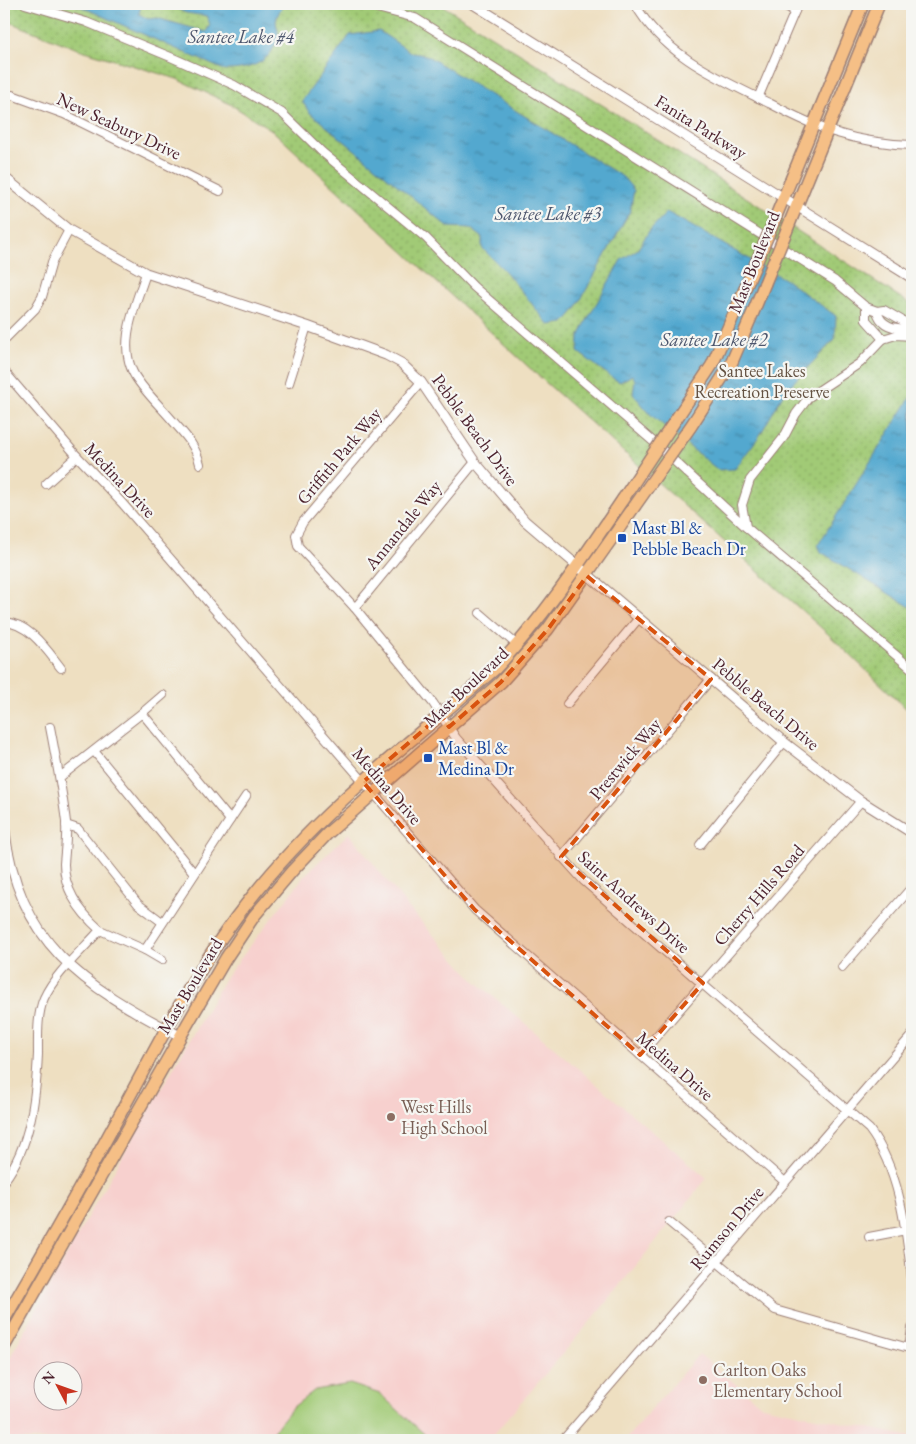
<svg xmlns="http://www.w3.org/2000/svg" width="916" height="1444" font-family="'EB Garamond',serif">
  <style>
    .built { fill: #f7d0ce; fill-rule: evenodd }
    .green { fill: url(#green-dots); stroke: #767450 }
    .pitch { fill: #a1ca76; stroke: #767450 }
    .water { fill: url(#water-ripples); stroke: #4e647d }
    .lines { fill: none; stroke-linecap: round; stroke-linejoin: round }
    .minor-casing { stroke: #9c7f76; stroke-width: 10 }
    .tertiary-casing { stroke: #9c7f76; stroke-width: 11 }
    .primary-casing { stroke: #9c7f76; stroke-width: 14 }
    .minor { stroke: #fff; stroke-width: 8 }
    .tertiary { stroke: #fff; stroke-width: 9 }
    .primary { stroke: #f5bf86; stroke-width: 11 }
    .primary-bridge-casing { stroke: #9c7f76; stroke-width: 14; stroke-linecap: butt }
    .primary-bridge { stroke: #f5bf86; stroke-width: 11 }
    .marked { fill: #d8530f; fill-opacity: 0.2; stroke: #d8530f; stroke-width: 4; stroke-dasharray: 10 6; stroke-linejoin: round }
    .transit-dot { fill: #1a4fb4; stroke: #f6f6f2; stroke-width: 2 }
    .education-dot { fill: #8d6e63; stroke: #f6f6f2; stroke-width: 2 }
    .labels { text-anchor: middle; stroke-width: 4.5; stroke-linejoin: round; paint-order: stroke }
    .street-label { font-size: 18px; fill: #4a1f2b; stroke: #f6f6f2 }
    .park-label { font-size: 18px; fill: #645242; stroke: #f6f6f2 }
    .transit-label { font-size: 18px; fill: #164399; stroke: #f6f6f2; text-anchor: start }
    .education-label { font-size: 18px; fill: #785e54; stroke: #f6f6f2; text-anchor: start }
    .water-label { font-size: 19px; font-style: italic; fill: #4d566d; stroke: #f6f6f2 }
  </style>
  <defs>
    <pattern id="green-dots" width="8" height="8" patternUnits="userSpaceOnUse" patternTransform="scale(1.25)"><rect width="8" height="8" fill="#a1ca76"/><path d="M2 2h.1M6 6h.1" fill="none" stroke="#8cad66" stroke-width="1.8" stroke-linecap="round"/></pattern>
    <pattern id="water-ripples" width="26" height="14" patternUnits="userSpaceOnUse" patternTransform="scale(1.25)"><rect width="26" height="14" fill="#52a8cf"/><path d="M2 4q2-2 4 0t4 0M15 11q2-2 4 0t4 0" fill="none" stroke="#4688a8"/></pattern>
  </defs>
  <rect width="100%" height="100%" fill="#f6f6f2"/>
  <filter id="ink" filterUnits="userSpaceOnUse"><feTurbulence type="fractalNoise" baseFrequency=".02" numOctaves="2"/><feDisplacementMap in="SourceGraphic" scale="10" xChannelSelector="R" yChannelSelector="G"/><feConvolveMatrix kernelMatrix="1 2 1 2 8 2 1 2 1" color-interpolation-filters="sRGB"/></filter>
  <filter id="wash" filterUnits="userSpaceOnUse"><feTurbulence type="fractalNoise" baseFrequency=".0096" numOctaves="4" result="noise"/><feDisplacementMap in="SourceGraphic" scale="20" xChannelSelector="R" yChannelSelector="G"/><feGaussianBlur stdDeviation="1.12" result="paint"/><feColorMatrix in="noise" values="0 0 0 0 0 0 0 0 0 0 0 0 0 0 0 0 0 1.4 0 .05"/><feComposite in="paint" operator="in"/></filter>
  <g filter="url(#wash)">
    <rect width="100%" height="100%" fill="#eedfc1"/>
    <g class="built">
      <path d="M349,833L408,907L475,981L707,1178L600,1310L489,1440H4V1368L95,1204L224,980L305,875ZM42,1372H72V1402H42Z"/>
      <polygon points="699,1354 762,1406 912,1437 912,1440 625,1440"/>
    </g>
    <polygon class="green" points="4,4 440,4 636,126 912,305 912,714 827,633 534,372 272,130 228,103 177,79 75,48 4,20"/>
    <polygon class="pitch" points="350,1384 380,1394 431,1440 266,1440 293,1407 315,1390"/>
    <g class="water">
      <path d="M75,4H144L141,5L139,14L148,19L157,18L206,32L210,25L207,16L186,13L167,4H283C281,9 276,17 276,22C276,26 279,30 278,34C273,63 250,70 224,70Z"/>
      <polygon points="379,31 412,53 426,55 623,177 634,190 630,211 575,310 564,323 549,325 505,271 482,248 482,237 470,228 448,227 309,112 302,101 350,35"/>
      <polygon points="667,212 786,280 836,316 835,339 785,391 760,435 735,469 718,470 651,415 633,394 635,380 632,375 620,382 614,379 578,352 579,337 586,322 621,260 638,249 649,231"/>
      <polygon points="912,395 912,608 821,552 818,545"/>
    </g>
  </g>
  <g filter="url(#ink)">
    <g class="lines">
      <g class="minor-casing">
        <g id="minor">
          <polyline points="25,4 86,22 173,58 234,85 282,113 322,152 426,238 474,287 656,444 746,527"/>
          <polyline points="362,4 415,18 835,281 866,307 877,311 884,310 903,321 912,330"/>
          <path d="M635,4C664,56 720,79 771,104C792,115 814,126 837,133C862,141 887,144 912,145"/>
          <polyline points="782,4 795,11"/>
          <polyline points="4,98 12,95 64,114 220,191"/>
          <polyline points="758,98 798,4"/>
          <path d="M146,273C136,305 116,344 135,376C145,392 160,406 172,420C185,435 195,444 200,464"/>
          <polyline points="866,307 866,320 883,339 860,363 809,397 796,414 784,437 750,480 742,505 746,527 912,669"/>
          <path d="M877,311C881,327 895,329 909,328"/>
          <polyline points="883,339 896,335 912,336"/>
          <polyline points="4,340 35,309 42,297 52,262 69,230"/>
          <polyline points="4,371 77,456 122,503 475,910 785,1182"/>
          <path d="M421,382L303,522L296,535L298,546L355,608L433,703L456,738L584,881L869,1129C900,1170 906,1229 912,1279"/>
          <polyline points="289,383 307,326"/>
          <polyline points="46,484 77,456"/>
          <polyline points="355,608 475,462"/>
          <polyline points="480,613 517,645"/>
          <path d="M4,622C29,623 46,649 61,668"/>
          <polyline points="567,704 639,618"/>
          <polyline points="142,713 163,695"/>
          <polyline points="94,751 194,873"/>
          <polyline points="60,777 142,713 230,820 145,950 100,930"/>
          <polyline points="230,820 246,796"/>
          <polyline points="66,825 78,829 138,904 162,922"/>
          <polyline points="700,845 784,742"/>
          <polyline points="561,857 711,679"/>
          <polyline points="145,950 162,960"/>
          <polyline points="842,967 912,887"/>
          <polyline points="640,1055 861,801"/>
          <path d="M4,1181C31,1146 36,1096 38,1054C38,1036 37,1014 44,998C56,972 82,951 100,930C81,913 64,891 64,864C65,850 67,836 66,822C62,790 56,758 50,727"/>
          <polyline points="669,1222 775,1310 912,1349"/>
          <polyline points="869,1237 906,1230"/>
          <polyline points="909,1348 912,1328"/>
          <polyline points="563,1440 912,1035"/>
        </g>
      </g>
      <g class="tertiary-casing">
        <g id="tertiary">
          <polyline points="473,4 912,278"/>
          <polyline points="4,177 69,230 146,273 307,326 386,355 401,363 421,382 475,462 525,521 784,742 861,801 912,833"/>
          <path d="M4,826C18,944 82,985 180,1036"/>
        </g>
      </g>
      <g class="primary-casing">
        <g id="primary">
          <polyline points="772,226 863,4"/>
          <polyline points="786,232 879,4"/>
          <polyline points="754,310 765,283"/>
          <path d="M4,1320C46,1248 87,1176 126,1103C164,1033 201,960 251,898C321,809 412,741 496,668C545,616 583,558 623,499"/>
          <polyline points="4,1347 188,1023 226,958 254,916 292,871 328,833 501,682 548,629 634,507"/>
        </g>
      </g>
      <use href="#minor" class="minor"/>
      <use href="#tertiary" class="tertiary"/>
      <use href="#primary" class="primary"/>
      <g class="primary-bridge-casing">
        <g id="primary-bridge">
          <polyline points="765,283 786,232"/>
          <polyline points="623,499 712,365 772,226"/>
          <polyline points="634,507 691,426 731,364 754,310"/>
        </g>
      </g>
      <use href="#primary-bridge" class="primary-bridge"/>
    </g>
  </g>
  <path class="marked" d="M587,576L711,679L561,857L703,983L640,1055L475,910L363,782L441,715L449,727L501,682L548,629Z"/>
  <g class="transit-dot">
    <rect x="617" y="533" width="10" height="10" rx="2.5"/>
    <rect x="423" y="753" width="10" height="10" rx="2.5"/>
  </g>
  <g class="education-dot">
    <circle cx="391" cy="1117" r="5"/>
    <circle cx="703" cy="1380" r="5"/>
  </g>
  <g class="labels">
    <g class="street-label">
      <text transform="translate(119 126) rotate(25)" y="6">New Seabury Drive</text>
      <text transform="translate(701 127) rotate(32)" y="6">Fanita Parkway</text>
      <text transform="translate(754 262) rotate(-68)" y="6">Mast Boulevard</text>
      <text transform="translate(475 430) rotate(54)" y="6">Pebble Beach Drive</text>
      <text transform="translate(339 456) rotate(-50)" y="6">Griffith Park Way</text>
      <text transform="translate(120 480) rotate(47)" y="6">Medina Drive</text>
      <text transform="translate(403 525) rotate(-51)" y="6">Annandale Way</text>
      <text transform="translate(466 687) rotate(-43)" y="6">Mast Boulevard</text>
      <text transform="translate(766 704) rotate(40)" y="6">Pebble Beach Drive</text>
      <text transform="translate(625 759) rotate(-50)" y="6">Prestwick Way</text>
      <text transform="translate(387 786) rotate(49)" y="6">Medina Drive</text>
      <text transform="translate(759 895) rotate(-49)" y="6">Cherry Hills Road</text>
      <text transform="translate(634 902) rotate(42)" y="6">Saint Andrews Drive</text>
      <text transform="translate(190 986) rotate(-59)" y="6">Mast Boulevard</text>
      <text transform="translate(675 1066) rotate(41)" y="6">Medina Drive</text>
      <text transform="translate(727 1228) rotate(-50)" y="6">Rumson Drive</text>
    </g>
    <g class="park-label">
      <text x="762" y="377">Santee Lakes<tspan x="762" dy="21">Recreation Preserve</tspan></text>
    </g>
    <g class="transit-label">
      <text x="632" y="534">Mast Bl &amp;<tspan x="632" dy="21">Pebble Beach Dr</tspan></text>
      <text x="438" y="754">Mast Bl &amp;<tspan x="438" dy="21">Medina Dr</tspan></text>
    </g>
    <g class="education-label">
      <text x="401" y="1113">West Hills<tspan x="401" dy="21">High School</tspan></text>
      <text x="713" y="1376">Carlton Oaks<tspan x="713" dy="21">Elementary School</tspan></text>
    </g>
    <g class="water-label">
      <text x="241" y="43">Santee Lake #4</text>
      <text x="548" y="220">Santee Lake #3</text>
      <text x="714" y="346">Santee Lake #2</text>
    </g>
  </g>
  <rect width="916" height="1444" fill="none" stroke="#f6f6f2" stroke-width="20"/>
  <g transform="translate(58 1386) rotate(311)"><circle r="24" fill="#f6f6f2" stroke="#b1a0a2"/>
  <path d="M0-4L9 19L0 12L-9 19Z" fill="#c8321e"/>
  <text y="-8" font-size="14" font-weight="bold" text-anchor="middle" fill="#4a1f2b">N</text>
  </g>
</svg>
